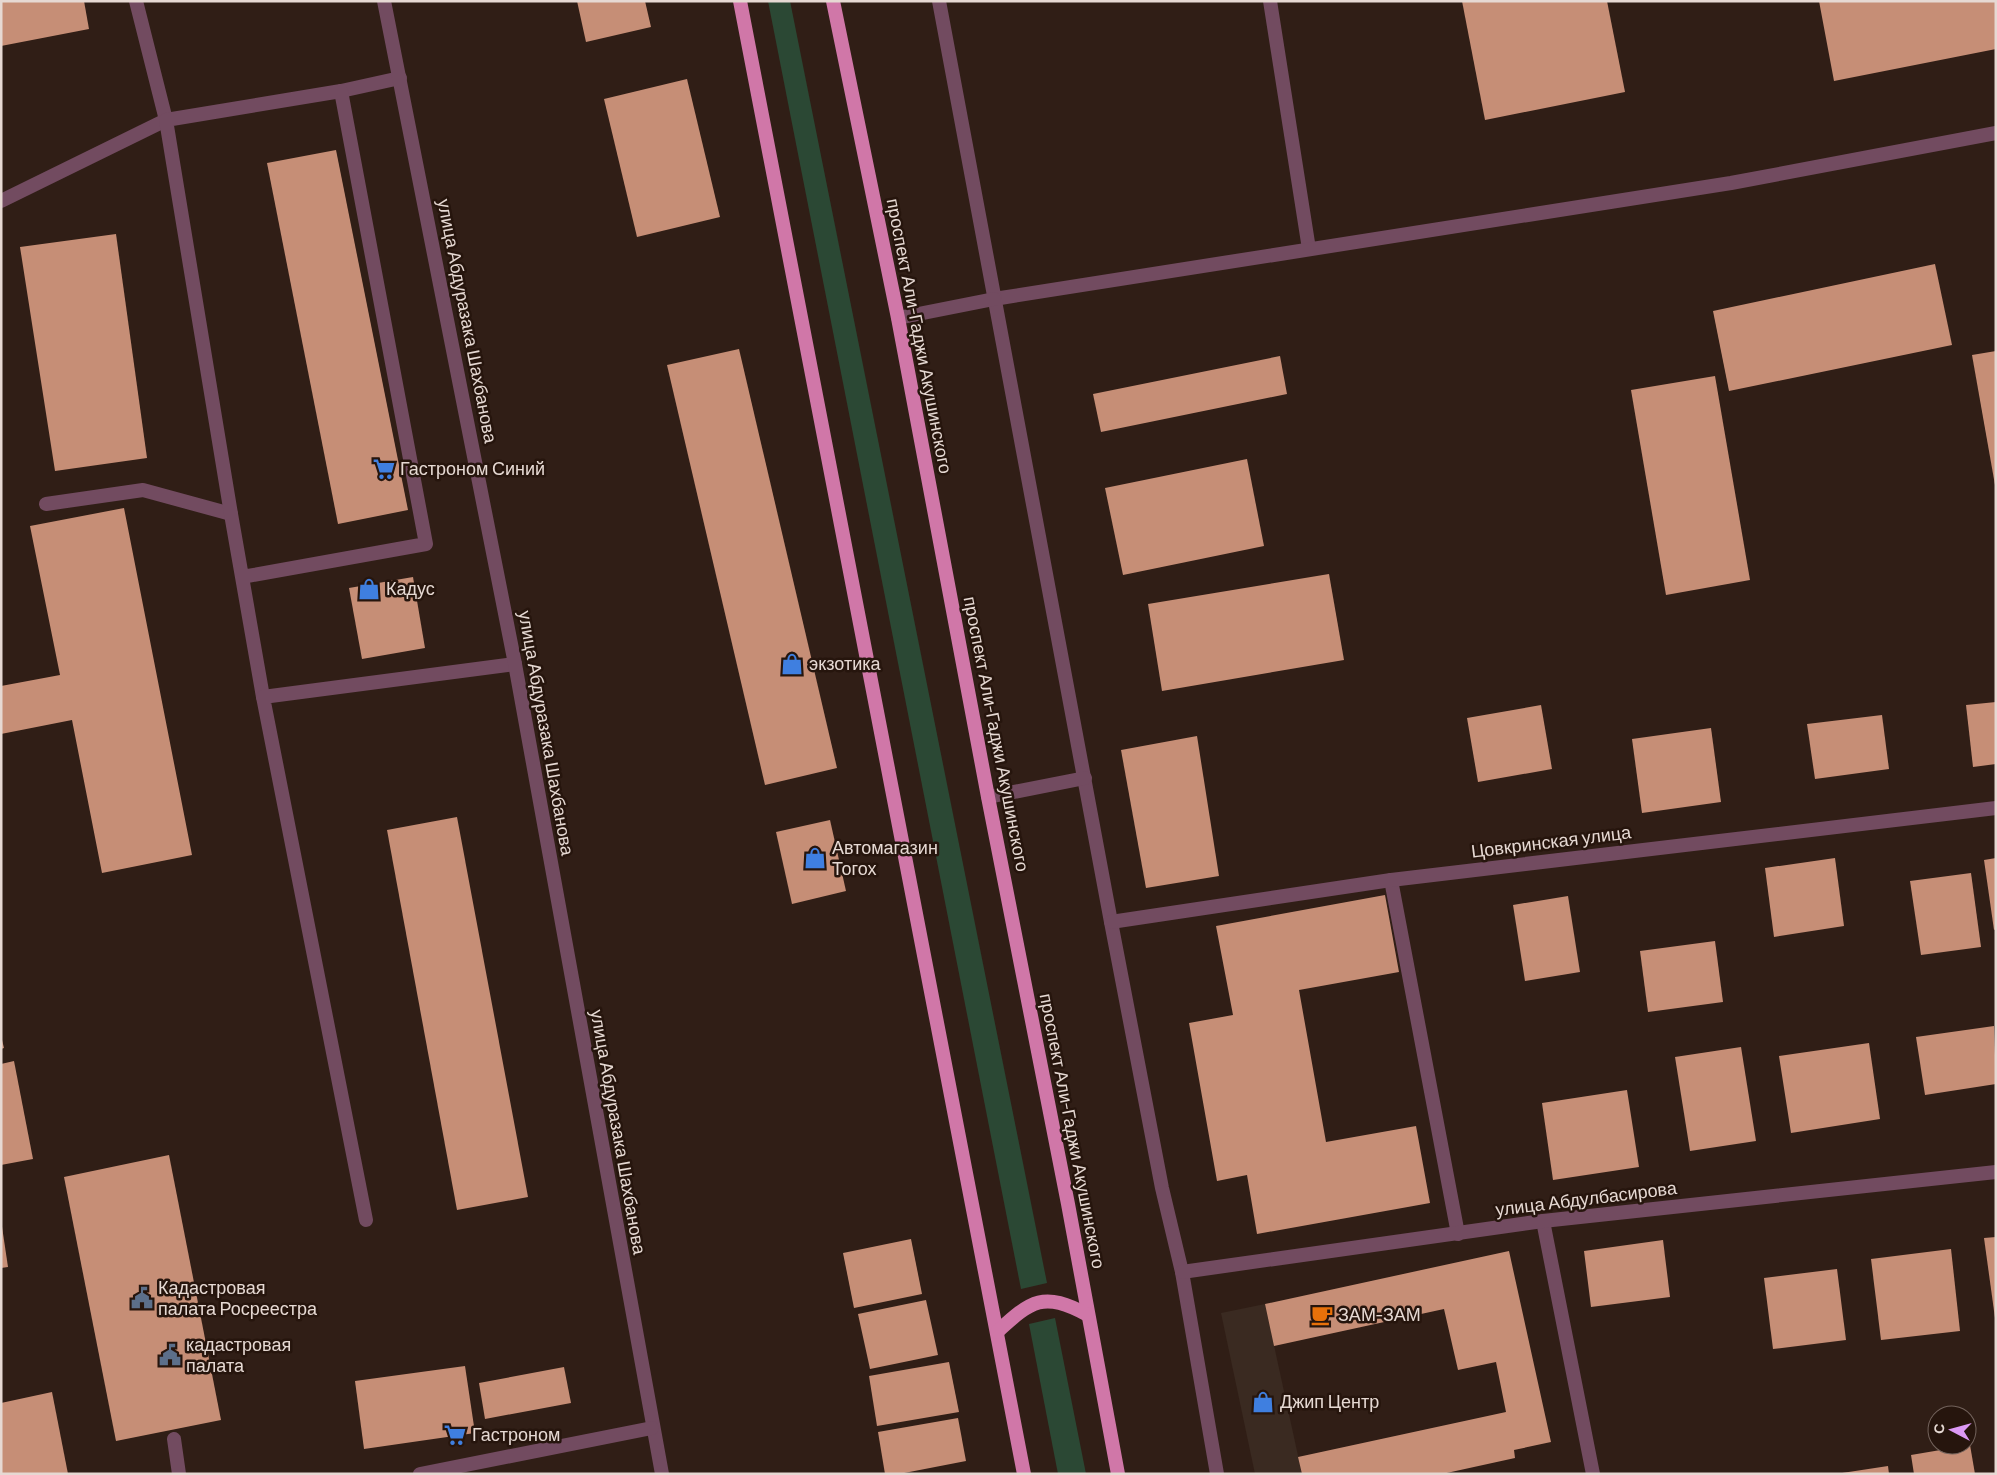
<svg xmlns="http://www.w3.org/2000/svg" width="1997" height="1475" font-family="Barlow,sans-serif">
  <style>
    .commercial { fill: #3a2a21 }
    .green { fill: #2b4834 }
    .building { fill: #c68e76 }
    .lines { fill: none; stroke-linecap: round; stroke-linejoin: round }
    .service { stroke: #724b60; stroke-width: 14 }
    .minor { stroke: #724b60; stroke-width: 14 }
    .trunk { stroke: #d077a8; stroke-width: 14 }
    .labels { text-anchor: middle; stroke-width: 5; stroke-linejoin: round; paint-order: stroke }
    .street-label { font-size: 18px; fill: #e6d9d3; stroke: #26150d }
    .poi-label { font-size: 18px; fill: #e6d9d3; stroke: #26150d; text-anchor: start }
  </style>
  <rect width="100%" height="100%" fill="#301e16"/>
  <polygon class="commercial" points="1265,1304 1302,1474 1255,1474 1221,1313"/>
  <g class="green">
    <polygon points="768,1 790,1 1047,1283 1021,1289"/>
    <polygon points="1055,1318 1086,1474 1058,1474 1029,1324"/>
  </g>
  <g class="building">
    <polygon points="1,1 84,1 89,29 1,46"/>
    <polygon points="577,1 645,1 651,27 586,42"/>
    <polygon points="1462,1 1607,1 1625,92 1485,120"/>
    <polygon points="1819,1 1996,1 1996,49 1834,81"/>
    <polygon points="687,79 720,217 637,237 604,99"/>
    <polygon points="336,150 408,510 338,524 267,163"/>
    <polygon points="116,234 147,458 55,471 20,247"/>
    <polygon points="1935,264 1952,345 1729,391 1713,311"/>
    <polygon points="739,349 837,768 765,785 667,365"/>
    <polygon points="1996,351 1996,485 1995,485 1972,355"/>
    <polygon points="1280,356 1287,394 1101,432 1093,394"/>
    <polygon points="1715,376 1750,580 1666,595 1631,390"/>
    <polygon points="1247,459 1264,546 1123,575 1105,488"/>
    <polygon points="124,508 192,855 102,873 72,720 1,734 1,686 60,675 30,526"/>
    <polygon points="1329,574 1344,660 1162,691 1148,604"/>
    <polygon points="413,577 425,648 362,659 349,588"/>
    <polygon points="1996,702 1996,764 1973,767 1966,705"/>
    <polygon points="1541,705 1552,769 1478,782 1467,718"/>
    <polygon points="1882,715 1889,769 1815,779 1807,724"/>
    <polygon points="1711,728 1721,802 1642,813 1632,739"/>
    <polygon points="1197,736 1219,876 1146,888 1121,750"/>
    <polygon points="457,817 528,1197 457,1210 387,830"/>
    <polygon points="830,820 846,891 792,904 776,832"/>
    <polygon points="1835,858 1844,926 1774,937 1765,868"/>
    <polygon points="1996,858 1996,929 1994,930 1984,860"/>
    <polygon points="1971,873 1981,947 1921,955 1910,881"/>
    <polygon points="1385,895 1399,972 1299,990 1326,1142 1416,1126 1430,1203 1257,1234 1247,1175 1217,1181 1189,1023 1233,1015 1216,926"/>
    <polygon points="1568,896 1580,972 1525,981 1513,905"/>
    <polygon points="1715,941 1723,1002 1648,1012 1640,951"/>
    <polygon points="1994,1026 1996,1084 1925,1095 1916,1037"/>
    <polygon points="1,1036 4,1048 1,1049"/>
    <polygon points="1869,1043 1880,1119 1791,1133 1779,1056"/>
    <polygon points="1741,1047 1756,1141 1690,1151 1675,1057"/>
    <polygon points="14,1061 33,1159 1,1165 1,1064"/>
    <polygon points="1627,1090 1639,1167 1553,1180 1542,1103"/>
    <polygon points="169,1155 221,1420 116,1441 64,1177"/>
    <polygon points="1,1220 8,1267 1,1268"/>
    <polygon points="1996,1237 1996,1318 1995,1318 1984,1238"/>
    <polygon points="911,1239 922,1294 854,1308 843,1253"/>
    <polygon points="1663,1240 1670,1297 1591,1307 1584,1251"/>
    <polygon points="1951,1249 1960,1331 1881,1340 1871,1259"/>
    <polygon points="1509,1251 1551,1442 1514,1450 1515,1458 1442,1474 1302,1474 1298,1457 1506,1412 1496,1362 1458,1370 1444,1309 1274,1346 1265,1304"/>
    <polygon points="1837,1269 1846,1340 1773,1349 1764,1278"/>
    <polygon points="926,1300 938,1355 870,1369 858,1314"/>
    <polygon points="949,1362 959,1412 877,1426 869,1376"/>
    <polygon points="465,1366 475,1433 364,1449 355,1381"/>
    <polygon points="564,1367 571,1403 485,1419 479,1383"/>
    <polygon points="52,1392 68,1474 2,1474 1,1403"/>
    <polygon points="958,1418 966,1461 899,1474 885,1474 878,1432"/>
    <polygon points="1970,1445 1975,1474 1914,1474 1911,1455"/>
    <polygon points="1888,1466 1889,1474 1843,1474 1842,1473"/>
  </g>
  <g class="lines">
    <g class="service">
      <polyline points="1270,1 1309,249"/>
      <polyline points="341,91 400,78"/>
      <polyline points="1,201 166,120 136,1"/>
      <polyline points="994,299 1731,183 1996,133"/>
      <polyline points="46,504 143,490 231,514"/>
      <polyline points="242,577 426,544 341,91 166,120 231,514 263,697"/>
      <polyline points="366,1220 263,697 515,664"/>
      <polyline points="174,1439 179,1474"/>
    </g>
    <g class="minor">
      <polyline points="384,1 515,664 662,1474"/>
      <polyline points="939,1 1111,922 1162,1188 1182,1272 1217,1474"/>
      <polyline points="898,318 994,299"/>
      <polyline points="988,797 1085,778"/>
      <polyline points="1391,880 1458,1234"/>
      <polyline points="1111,922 1391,880 1996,808"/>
      <polyline points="1543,1221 1593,1474"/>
      <polyline points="1182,1272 1543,1221 1996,1172"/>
      <polyline points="420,1474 652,1428"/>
    </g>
    <g class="trunk">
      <polyline points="740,1 1024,1474"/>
      <polyline points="833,1 898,318 988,797 1068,1204 1118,1474"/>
      <path d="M997,1332C1032,1300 1043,1291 1088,1315"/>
    </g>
  </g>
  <defs>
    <g id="supermarket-bare" transform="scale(1.725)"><path d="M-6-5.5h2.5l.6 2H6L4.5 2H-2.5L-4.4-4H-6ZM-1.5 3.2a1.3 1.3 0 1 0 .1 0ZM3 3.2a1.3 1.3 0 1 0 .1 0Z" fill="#3f7fe0" stroke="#26150d" stroke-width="2.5" paint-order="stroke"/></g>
    <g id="shop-bare" transform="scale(1.725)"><path d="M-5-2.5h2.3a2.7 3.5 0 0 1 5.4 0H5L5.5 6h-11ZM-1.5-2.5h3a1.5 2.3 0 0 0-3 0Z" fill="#3f7fe0" stroke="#26150d" stroke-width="2.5" paint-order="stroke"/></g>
    <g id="civic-bare" transform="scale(1.725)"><path d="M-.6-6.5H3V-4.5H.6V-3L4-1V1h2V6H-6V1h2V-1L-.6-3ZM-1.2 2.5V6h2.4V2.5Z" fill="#5c6f8a" stroke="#26150d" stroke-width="2.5" paint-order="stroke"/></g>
    <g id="cafe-bare" transform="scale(1.725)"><path d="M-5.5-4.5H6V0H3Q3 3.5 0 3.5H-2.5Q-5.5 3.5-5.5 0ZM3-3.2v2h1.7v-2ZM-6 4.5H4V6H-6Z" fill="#e8710a" stroke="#26150d" stroke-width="2.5" paint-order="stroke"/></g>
  </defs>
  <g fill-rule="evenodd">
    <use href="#supermarket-bare" x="384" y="469"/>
    <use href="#shop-bare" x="369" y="589"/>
    <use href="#shop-bare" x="792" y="664"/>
    <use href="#shop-bare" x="815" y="858"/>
    <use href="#civic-bare" x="142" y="1298"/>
    <use href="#cafe-bare" x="1322" y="1315"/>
    <use href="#civic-bare" x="170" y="1355"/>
    <use href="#shop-bare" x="1263" y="1402"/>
    <use href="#supermarket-bare" x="455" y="1435"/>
  </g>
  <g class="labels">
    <g class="street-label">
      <text transform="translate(467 321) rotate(79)" y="6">улица Абдуразака Шахбанова</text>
      <text transform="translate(919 336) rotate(79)" y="6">проспект Али-Гаджи Акушинского</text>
      <text transform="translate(546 733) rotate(80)" y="6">улица Абдуразака Шахбанова</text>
      <text transform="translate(996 734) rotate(79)" y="6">проспект Али-Гаджи Акушинского</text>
      <text transform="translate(1551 842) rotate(-7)" y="6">Цовкринская улица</text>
      <text transform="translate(1072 1131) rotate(79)" y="6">проспект Али-Гаджи Акушинского</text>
      <text transform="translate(618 1132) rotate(80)" y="6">улица Абдуразака Шахбанова</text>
      <text transform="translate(1586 1199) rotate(-7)" y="6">улица Абдулбасирова</text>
    </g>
    <g class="poi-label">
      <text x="400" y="475">Гастроном Синий</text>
      <text x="386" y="595">Кадус</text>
      <text x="809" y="670">экзотика</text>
      <text x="832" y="854">Автомагазин<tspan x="832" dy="21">Тогох</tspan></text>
      <text x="158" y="1294">Кадастровая<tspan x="158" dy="21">палата Росреестра</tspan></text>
      <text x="1338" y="1321">ЗАМ-ЗАМ</text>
      <text x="186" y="1351">кадастровая<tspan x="186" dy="21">палата</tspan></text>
      <text x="1280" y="1408">Джип Центр</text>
      <text x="472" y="1441">Гастроном</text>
    </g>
  </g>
  <rect width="1997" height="1475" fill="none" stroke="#e6d9d3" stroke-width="5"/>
  <g transform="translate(1952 1430) rotate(276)"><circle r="24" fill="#26150d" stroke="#73635c"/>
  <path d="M0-4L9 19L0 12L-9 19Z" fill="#dc99f5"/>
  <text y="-8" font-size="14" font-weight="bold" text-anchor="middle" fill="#e6d9d3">С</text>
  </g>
</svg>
